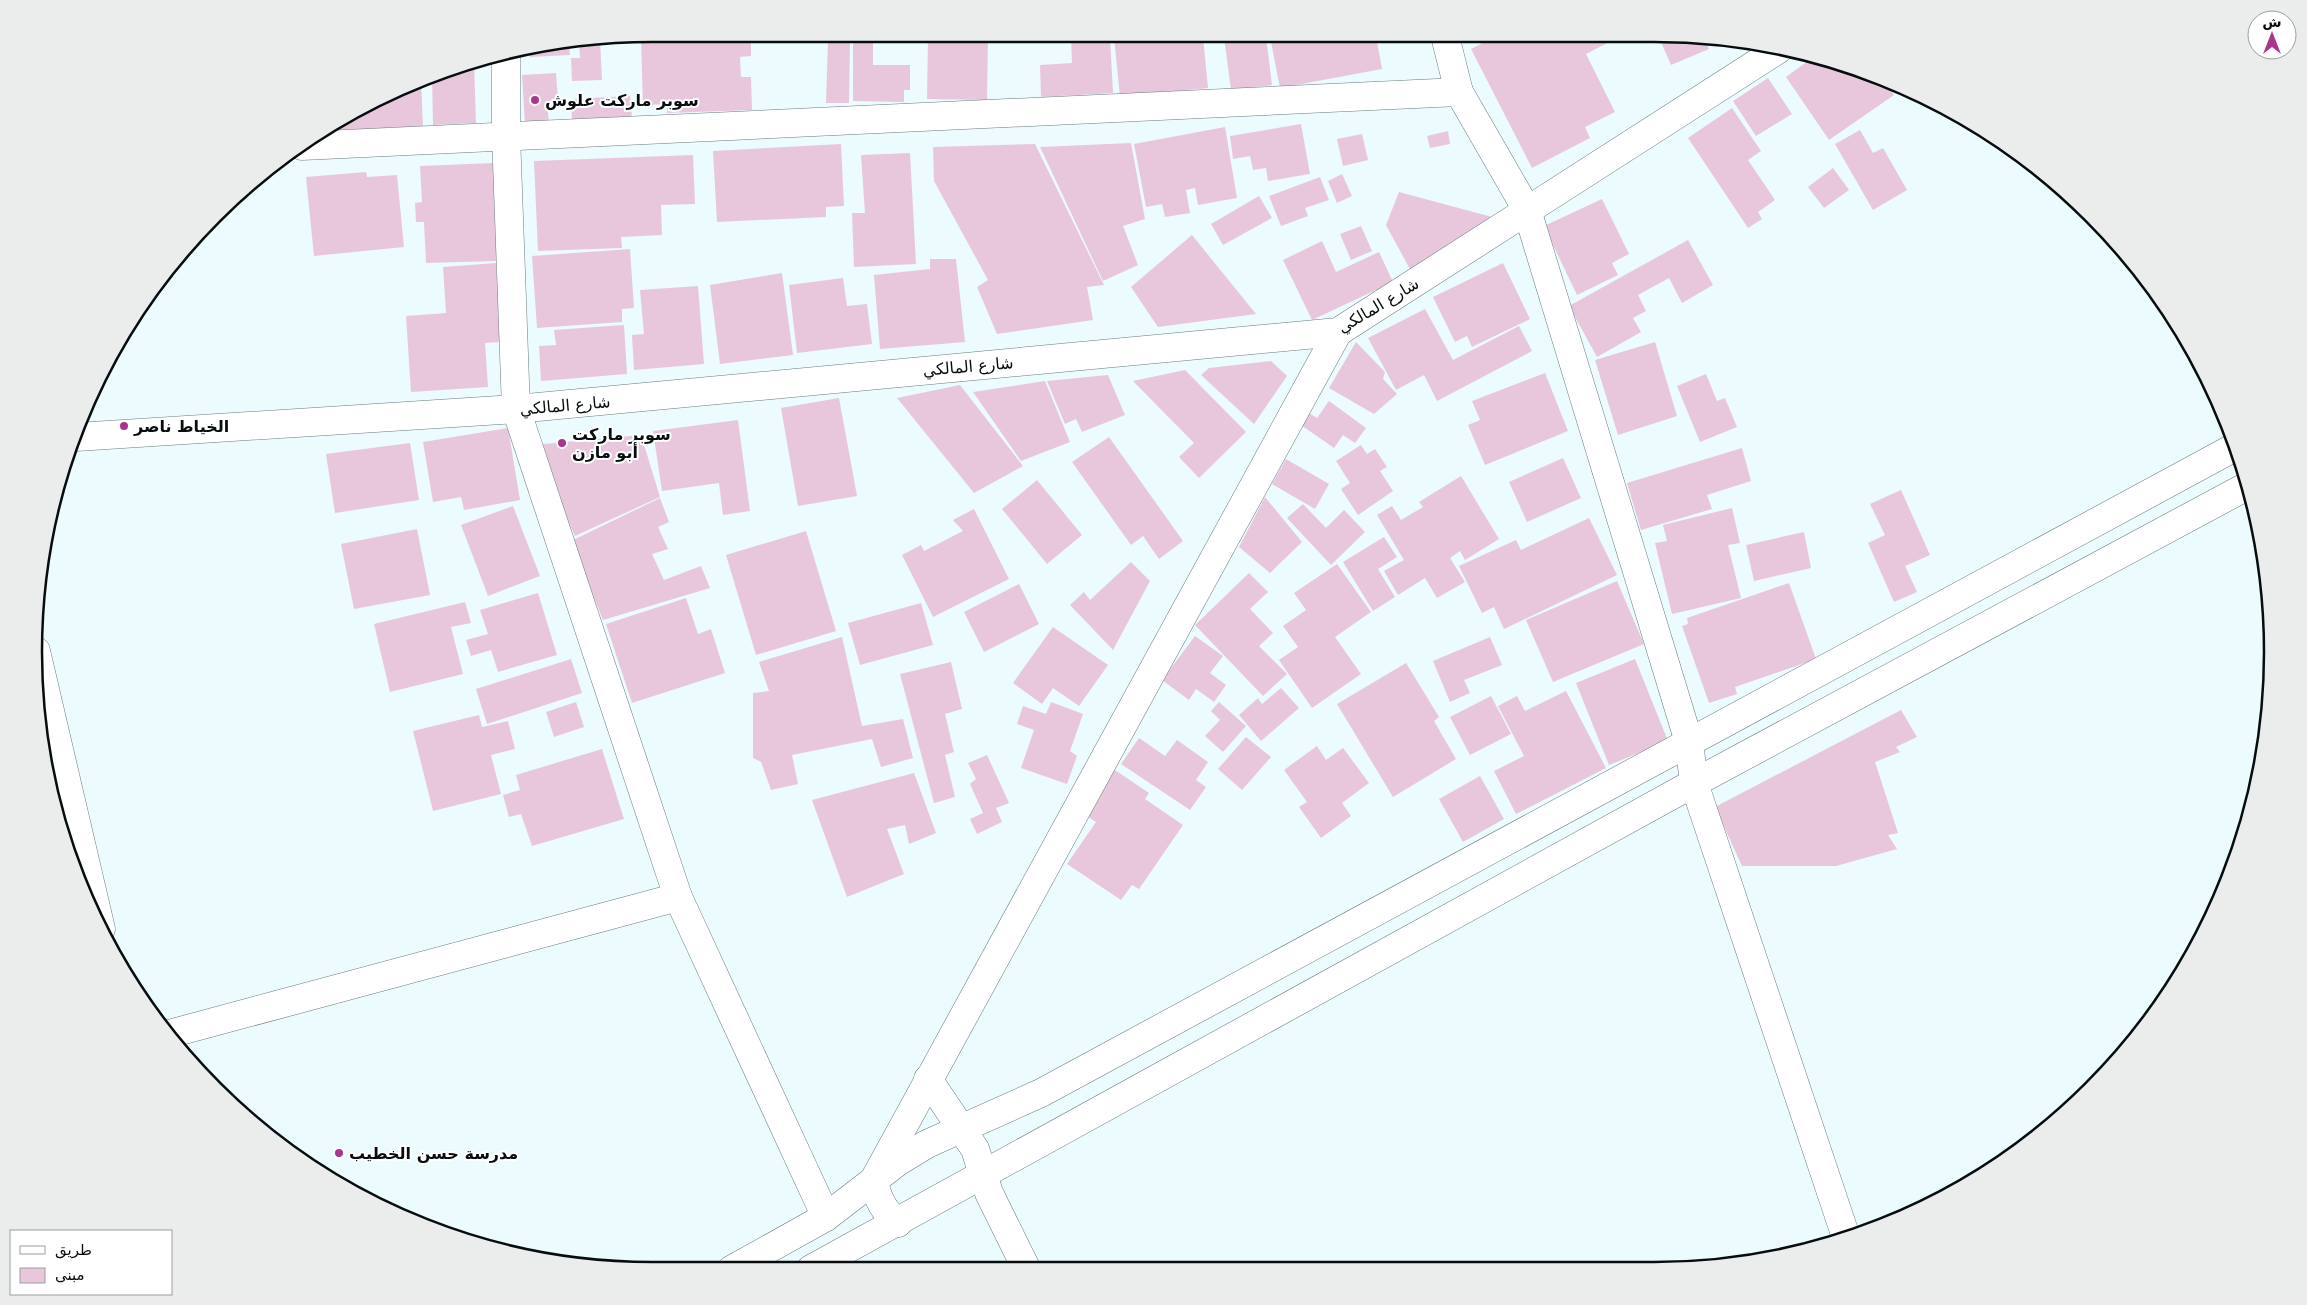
<svg xmlns="http://www.w3.org/2000/svg" width="2307" height="1305" font-family="'DejaVu Sans','Noto Naskh Arabic',sans-serif">
  <style>
    .building { fill: #e8c7dd }
    .lines { fill: none; stroke-linecap: round; stroke-linejoin: round }
    .street-casing { stroke: #697a7d; stroke-width: 29 }
    .street { stroke: #fff; stroke-width: 28 }
    .poi-dot { fill: #aa358d; stroke: #fff; stroke-width: 2 }
    .labels { text-anchor: middle; stroke-width: 4; stroke-linejoin: round; paint-order: stroke }
    .poi-label { font-size: 16px; font-weight: bold; fill: #070d0e; stroke: #fff; text-anchor: start }
    .street-label { font-size: 16px; fill: #070d0e; stroke: #fff }
    .rim { fill: none; stroke: #070d0e; stroke-width: 2.5 }
  </style>
  <rect width="100%" height="100%" fill="#ecfbfe"/>
  <g class="building">
    <polygon points="1614,35 1615,39 1586,54 1615,112 1585,127 1590,138 1532,168 1471,49 1496,36"/>
    <polygon points="1658,35 1704,37 1709,49 1671,65"/>
    <polygon points="1376,36 1382,69 1280,88 1270,37"/>
    <polygon points="1020,37 1020,41 991,41 991,38"/>
    <polygon points="1071,37 1110,37 1113,93 1041,97 1040,65 1072,63"/>
    <polygon points="1114,37 1203,37 1208,88 1120,97"/>
    <polygon points="1224,37 1266,37 1272,85 1231,90"/>
    <polygon points="751,38 751,56 740,57 741,77 751,77 752,110 667,113 667,104 643,105 641,39"/>
    <polygon points="853,38 873,38 873,65 910,65 910,90 904,90 904,102 853,101"/>
    <polygon points="928,38 988,38 987,100 927,99"/>
    <polygon points="579,39 600,39 602,80 572,81 571,58 580,58"/>
    <polygon points="569,40 570,55 530,57 530,49"/>
    <polygon points="828,41 850,42 849,103 826,103"/>
    <polygon points="1816,55 1887,85 1894,95 1829,140 1786,77"/>
    <polygon points="474,62 476,123 433,125 432,76 454,66"/>
    <polygon points="556,73 558,100 547,101 549,123 525,125 522,75"/>
    <polygon points="1768,78 1792,114 1756,136 1733,101"/>
    <polygon points="421,80 423,127 324,131 379,98"/>
    <polygon points="630,96 632,118 572,121 571,99"/>
    <polygon points="1732,108 1761,151 1748,160 1775,200 1758,212 1762,219 1748,228 1688,138"/>
    <polygon points="1301,124 1310,174 1268,181 1266,168 1253,170 1250,156 1233,159 1230,136"/>
    <polygon points="1225,127 1237,198 1198,205 1195,188 1186,190 1190,213 1165,217 1162,204 1146,207 1134,144"/>
    <polygon points="1860,130 1873,153 1883,148 1907,190 1873,210 1835,144"/>
    <polygon points="1448,131 1450,144 1430,148 1427,136"/>
    <polygon points="1362,134 1368,160 1343,166 1337,139"/>
    <polygon points="1131,143 1145,219 1123,226 1138,265 1103,281 1040,147"/>
    <polygon points="841,144 844,206 826,207 826,217 717,222 713,151"/>
    <polygon points="1035,144 1104,285 1087,287 1093,320 997,334 977,287 988,280 934,181 933,147"/>
    <polygon points="910,153 916,264 854,267 852,213 865,213 861,155"/>
    <polygon points="693,155 695,204 661,205 662,235 621,237 622,248 538,251 534,161"/>
    <polygon points="494,163 498,261 426,263 424,222 416,222 415,203 422,202 420,166"/>
    <polygon points="1833,168 1849,190 1824,208 1808,187"/>
    <polygon points="366,172 367,177 397,175 404,247 314,256 306,177"/>
    <polygon points="1342,174 1352,196 1337,203 1328,181"/>
    <polygon points="1320,177 1329,200 1305,208 1308,216 1281,226 1269,196"/>
    <polygon points="1399,192 1492,217 1412,273 1386,225"/>
    <polygon points="1259,196 1272,218 1223,245 1211,224"/>
    <polygon points="1602,199 1629,254 1612,263 1618,275 1577,295 1544,226"/>
    <polygon points="1361,226 1372,251 1351,260 1340,234"/>
    <polygon points="1192,235 1256,314 1158,327 1131,287"/>
    <polygon points="1688,240 1713,285 1682,303 1669,278 1638,295 1646,311 1633,318 1641,332 1597,357 1569,306"/>
    <polygon points="1322,241 1336,272 1379,252 1393,282 1312,320 1283,260"/>
    <polygon points="630,249 634,308 622,309 622,322 537,328 532,256"/>
    <polygon points="930,259 956,259 965,342 880,349 874,275 930,269"/>
    <polygon points="496,263 501,342 485,343 488,387 411,392 406,316 446,313 443,267"/>
    <polygon points="1503,263 1530,319 1472,347 1467,336 1455,342 1433,297"/>
    <polygon points="782,273 793,355 720,364 710,285"/>
    <polygon points="843,278 847,306 867,304 872,344 797,353 789,285"/>
    <polygon points="698,286 704,364 634,370 632,335 644,334 640,290"/>
    <polygon points="1425,309 1453,360 1519,326 1532,351 1437,401 1424,375 1396,390 1368,338"/>
    <polygon points="624,325 627,374 541,381 539,346 556,345 554,330"/>
    <polygon points="1356,342 1385,372 1383,379 1397,394 1374,414 1329,388"/>
    <polygon points="1655,342 1677,416 1618,435 1595,360"/>
    <polygon points="1271,361 1287,376 1254,424 1201,375 1209,368"/>
    <polygon points="1185,370 1246,432 1199,478 1179,457 1194,443 1133,381"/>
    <polygon points="1545,373 1568,431 1485,465 1468,425 1480,420 1472,401"/>
    <polygon points="1706,374 1717,401 1725,398 1737,427 1700,442 1677,386"/>
    <polygon points="1108,375 1125,415 1082,432 1076,419 1065,424 1047,381"/>
    <polygon points="1045,381 1070,442 1021,461 973,392"/>
    <polygon points="960,385 1023,466 974,493 897,398"/>
    <polygon points="839,398 857,496 798,506 781,408"/>
    <polygon points="1329,401 1366,428 1355,443 1343,435 1334,448 1301,425 1309,413 1317,418"/>
    <polygon points="738,420 750,511 723,515 719,483 662,491 653,431"/>
    <polygon points="508,428 520,500 464,510 461,497 433,502 423,442"/>
    <polygon points="641,435 660,497 575,536 533,445"/>
    <polygon points="1109,437 1183,541 1159,559 1143,536 1131,545 1072,462"/>
    <polygon points="410,443 419,500 335,513 326,454"/>
    <polygon points="1361,445 1367,454 1375,449 1387,467 1380,471 1393,491 1358,515 1341,489 1350,483 1336,461"/>
    <polygon points="1742,448 1751,481 1707,495 1712,509 1641,530 1627,483"/>
    <polygon points="1563,458 1581,498 1527,522 1509,482"/>
    <polygon points="1286,459 1329,484 1315,509 1272,484"/>
    <polygon points="1461,476 1499,539 1465,560 1460,551 1450,558 1465,582 1437,598 1425,578 1398,595 1384,571 1404,560 1377,515 1392,506 1401,520 1423,507 1419,502"/>
    <polygon points="1037,480 1082,535 1047,564 1002,509"/>
    <polygon points="1901,490 1930,555 1905,566 1917,592 1894,602 1868,543 1885,535 1870,504"/>
    <polygon points="1265,497 1302,542 1270,573 1239,547"/>
    <polygon points="660,498 669,522 658,527 668,549 652,554 664,580 701,566 710,588 603,620 571,541"/>
    <polygon points="1303,504 1326,528 1344,510 1365,532 1331,565 1287,518"/>
    <polygon points="513,506 540,576 488,596 461,525"/>
    <polygon points="1732,508 1740,543 1728,545 1741,598 1672,614 1655,543 1667,541 1663,525"/>
    <polygon points="974,509 1009,579 933,617 902,555 921,545 924,551 963,531 953,520"/>
    <polygon points="1589,518 1617,575 1504,629 1494,607 1482,613 1459,566 1516,540 1521,550"/>
    <polygon points="417,529 430,595 354,609 341,544"/>
    <polygon points="806,531 836,631 756,655 726,555"/>
    <polygon points="1804,532 1811,568 1754,581 1746,545"/>
    <polygon points="1384,537 1397,557 1378,569 1395,597 1373,611 1343,562"/>
    <polygon points="1131,562 1150,581 1113,650 1070,605 1084,592 1090,600"/>
    <polygon points="1337,564 1371,612 1335,637 1361,674 1312,708 1279,660 1298,647 1283,626 1306,610 1294,593"/>
    <polygon points="1249,573 1268,592 1250,609 1273,633 1259,646 1287,674 1263,696 1195,625"/>
    <polygon points="1617,581 1644,644 1553,682 1526,620"/>
    <polygon points="1789,583 1816,659 1735,687 1737,694 1709,703 1682,626 1688,624 1687,618"/>
    <polygon points="1019,584 1039,624 984,652 964,612"/>
    <polygon points="538,593 557,655 498,672 491,650 471,656 466,640 488,634 480,610"/>
    <polygon points="686,598 698,634 711,629 725,673 632,703 606,624"/>
    <polygon points="465,602 471,623 451,627 463,674 390,692 374,624"/>
    <polygon points="921,603 933,645 860,665 848,623"/>
    <polygon points="1053,627 1108,665 1079,706 1053,688 1042,704 1013,683"/>
    <polygon points="1195,636 1223,656 1210,673 1226,685 1214,702 1196,689 1189,700 1162,680"/>
    <polygon points="842,637 862,726 903,719 913,758 881,767 872,739 792,755 798,784 771,790 761,762 753,758 753,693 769,691 759,662"/>
    <polygon points="1490,637 1502,665 1464,680 1470,693 1450,702 1433,661"/>
    <polygon points="571,659 582,693 487,724 476,689"/>
    <polygon points="1635,659 1668,741 1609,765 1576,683"/>
    <polygon points="951,662 962,709 945,714 954,752 945,755 955,797 934,803 900,674"/>
    <polygon points="1406,663 1439,717 1434,721 1456,759 1393,797 1337,704"/>
    <polygon points="1281,688 1299,708 1261,741 1239,715 1258,698 1262,704"/>
    <polygon points="1566,691 1606,768 1516,814 1494,771 1524,756 1498,706 1517,696 1525,711"/>
    <polygon points="1491,696 1511,734 1470,755 1450,717"/>
    <polygon points="576,702 584,727 554,737 546,712"/>
    <polygon points="1051,702 1083,714 1070,751 1077,756 1067,784 1021,768 1034,730 1017,724 1023,706 1046,714"/>
    <polygon points="1219,702 1246,726 1223,752 1205,736 1220,720 1211,711"/>
    <polygon points="1901,710 1917,737 1896,747 1900,752 1875,762 1898,833 1888,835 1897,849 1836,866 1742,866 1715,807"/>
    <polygon points="479,715 482,727 508,721 515,749 491,755 501,794 433,811 413,731"/>
    <polygon points="1246,737 1271,757 1242,790 1218,769"/>
    <polygon points="1139,738 1165,756 1177,740 1208,762 1196,780 1206,787 1190,810 1121,764"/>
    <polygon points="1317,746 1326,760 1343,748 1369,783 1342,803 1351,816 1321,838 1299,807 1307,802 1284,770"/>
    <polygon points="602,749 624,819 532,846 521,814 509,817 503,795 520,790 516,775"/>
    <polygon points="987,755 1009,803 996,808 1002,822 977,834 970,819 983,813 970,784 976,779 968,763"/>
    <polygon points="1115,770 1149,793 1145,799 1183,825 1139,889 1132,885 1121,900 1067,864 1096,822 1084,814"/>
    <polygon points="914,773 936,833 909,844 905,825 887,829 904,874 847,897 812,800"/>
    <polygon points="1480,776 1504,819 1463,842 1439,799"/>
  </g>
  <g class="lines">
    <g class="street-casing">
      <g id="street">
        <polyline points="1445,36 1459,92 1527,210 1689,742 1694,783 1847,1240"/>
        <polyline points="506,54 506,135 516,409 678,897 826,1217"/>
        <polyline points="302,146 1459,92"/>
        <polyline points="76,437 516,409 1338,332 1779,49"/>
        <polyline points="36,651 101,929"/>
        <polyline points="169,1034 678,897"/>
        <polyline points="928,1079 975,1149 989,1193 1026,1268"/>
        <path d="M898,1223C884,1211 877,1199 874,1180L1338,332"/>
        <polyline points="811,1269 1694,783 2249,485"/>
        <polyline points="731,1270 826,1217 899,1161 927,1144 1041,1093 2235,447"/>
      </g>
    </g>
    <use href="#street" class="street"/>
  </g>
  <g class="poi-dot">
    <circle cx="535" cy="100" r="5"/>
    <circle cx="124" cy="426" r="5"/>
    <circle cx="562" cy="443" r="5"/>
    <circle cx="339" cy="1153" r="5"/>
  </g>
  <g class="labels">
    <g class="poi-label">
      <text x="545" y="106">سوبر ماركت علوش</text>
      <text x="134" y="432">الخياط ناصر</text>
      <text x="572" y="440">سوبر ماركت<tspan x="572" dy="18">أبو مازن</tspan></text>
      <text x="349" y="1159">مدرسة حسن الخطيب</text>
    </g>
    <g class="street-label">
      <text transform="translate(1378 305) rotate(-31)" y="6">شارع المالكي</text>
      <text transform="translate(968 366) rotate(-5)" y="6">شارع المالكي</text>
      <text transform="translate(565 405) rotate(-5)" y="6">شارع المالكي</text>
    </g>
  </g>
  <path d="M0 0H2307V1305H0ZM652 42H1654A610 610 0 0 1 2264 652V652A610 610 0 0 1 1654 1262H652A610 610 0 0 1 42 652V652A610 610 0 0 1 652 42Z" fill="#ebecec" fill-rule="evenodd"/>
  <path class="rim" d="M652 42H1654A610 610 0 0 1 2264 652V652A610 610 0 0 1 1654 1262H652A610 610 0 0 1 42 652V652A610 610 0 0 1 652 42Z"/>
  <rect x="10" y="1230" width="162" height="65" fill="#ffffff" stroke="#9c9e9f"/>
  <rect x="20" y="1246" width="25" height="8" fill="#ffffff" stroke="#9c9e9f"/>
  <text x="55" y="1255" font-size="15" fill="#070d0e">طريق</text>
  <rect x="20" y="1268" width="25" height="15" fill="#e8c7dd" stroke="#9c9e9f"/>
  <text x="55" y="1280" font-size="15" fill="#070d0e">مبنى</text>
  <g transform="translate(2272 35)"><circle r="24" fill="#ffffff" stroke="#9c9e9f"/>
  <path d="M0-4L9 19L0 12L-9 19Z" fill="#aa358d"/>
  <text y="-8" font-size="14" font-weight="bold" text-anchor="middle" fill="#070d0e">ش</text>
  </g>
</svg>
